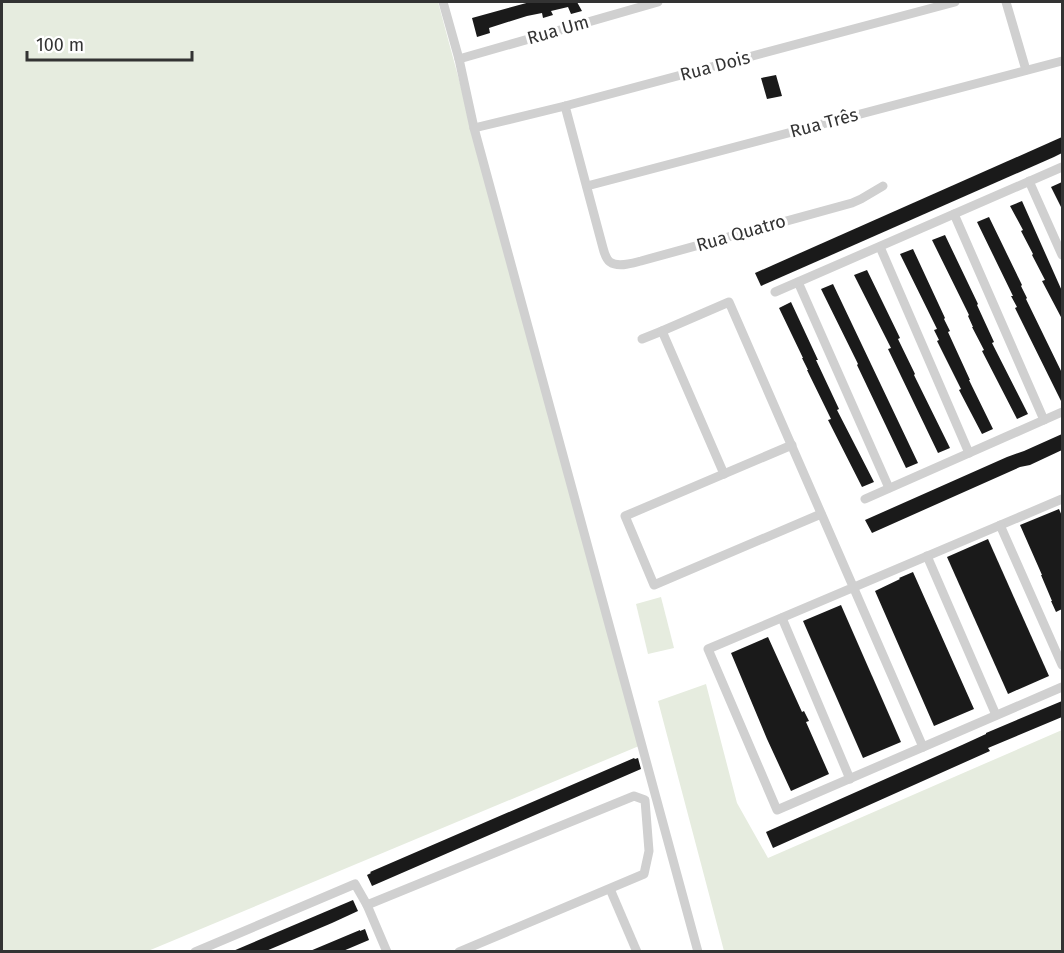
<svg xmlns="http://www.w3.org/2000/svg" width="1064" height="953" font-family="'Fira Sans',sans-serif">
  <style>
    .green { fill: #e6ecdf }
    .building { fill: #1a1a1a }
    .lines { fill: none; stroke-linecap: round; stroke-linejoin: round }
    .minor { stroke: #d0d0d0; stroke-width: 9 }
    .labels { text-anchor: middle; stroke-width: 6; stroke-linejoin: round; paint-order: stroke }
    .street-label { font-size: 18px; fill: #333; stroke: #fff }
  </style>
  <rect width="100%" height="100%" fill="#fff"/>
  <g class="green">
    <polygon points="2,2 438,2 639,746 148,951 2,952"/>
    <polygon points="661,597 674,648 648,654 636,604"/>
    <polygon points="706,684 737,803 768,858 1062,730 1062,951 724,951 658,701"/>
  </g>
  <g class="building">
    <polygon points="530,2 577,2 582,11 571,14 568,7 551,11 553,15 543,18 542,13 527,16 489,28 490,33 477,37 472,18"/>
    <polygon points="776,75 782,96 767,99 761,78"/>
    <polygon points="1062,137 1062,153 1054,157 761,286 755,273"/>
    <polygon points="1062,182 1062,209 1051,187"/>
    <polygon points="1022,201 1062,291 1062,319 1042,281 1045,280 1032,255 1033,254 1021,231 1023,230 1010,206"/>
    <polygon points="989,217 1022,285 1021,286 1027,298 1026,299 1062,373 1062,403 1015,308 1017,307 1011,296 1013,296 977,222"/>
    <polygon points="945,235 978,304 977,305 994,342 992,343 1028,414 1017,419 982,351 984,350 972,327 973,327 968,316 969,315 932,240"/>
    <polygon points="913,249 945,318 944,319 950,331 948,332 970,380 969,380 993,429 982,434 959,390 961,389 937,341 939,340 934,330 937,329 900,254"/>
    <polygon points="867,270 900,338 898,339 915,374 914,375 950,448 938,453 888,349 891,348 854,275"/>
    <polygon points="833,284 918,463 906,468 857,365 858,364 821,289"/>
    <polygon points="791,302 818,360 816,360 839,409 837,410 874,482 862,487 828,420 831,419 807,370 808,370 802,358 803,358 779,308"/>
    <polygon points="1062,434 1062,450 1030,465 1020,467 872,533 865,520 1007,457 1024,451"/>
    <polygon points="1059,509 1062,516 1062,609 1056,612 1051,601 1052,601 1041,575 1042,575 1020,525"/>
    <polygon points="988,539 1049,676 1008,694 947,557"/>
    <polygon points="913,572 974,709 934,726 875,591 900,579 899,578"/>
    <polygon points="841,605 901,742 863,758 803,621"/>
    <polygon points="768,637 802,712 804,711 809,721 806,722 829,774 791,791 767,739 731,653"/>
    <polygon points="1062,701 1062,717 988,748 990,751 773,848 766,832 962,745 986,734 986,733"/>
    <polygon points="634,758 635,759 638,758 641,769 372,886 367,875 371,873 370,872"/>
    <polygon points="353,900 358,911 332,923 266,951 233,951"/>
    <polygon points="365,929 369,940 343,951 310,951 360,930 360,931"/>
  </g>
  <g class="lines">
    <g class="minor">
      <polyline points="443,2 459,59 474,128 698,952"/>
      <polyline points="1006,2 1026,70"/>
      <polyline points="459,59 658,2"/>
      <path d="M565,106L603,248C604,252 606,259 610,262C618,268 633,263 641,261L852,203L861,199L883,186"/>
      <polyline points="474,128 565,106 955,2"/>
      <polyline points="1029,181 1062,255"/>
      <polyline points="587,186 1062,61"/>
      <polyline points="954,214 1044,420"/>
      <polyline points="880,247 969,453"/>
      <polyline points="798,282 889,488"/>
      <polyline points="775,292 1062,167"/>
      <polyline points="642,339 662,331"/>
      <polyline points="792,445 625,516 654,585 821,514"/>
      <path d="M724,474L662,331L729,302C795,450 858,599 923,747L777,810L708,649L1062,499"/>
      <polyline points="865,499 1062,412"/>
      <polyline points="1000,525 1062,665"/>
      <polyline points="927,556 996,715"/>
      <polyline points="782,618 850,779"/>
      <polyline points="923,747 1062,687"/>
      <polyline points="610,889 637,952"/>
      <polyline points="367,905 634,796 645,800 649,851 644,874 459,952"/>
      <polyline points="195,952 355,884 367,905 387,952"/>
    </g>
  </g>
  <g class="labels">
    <g class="street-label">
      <text transform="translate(558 30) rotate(-16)" y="6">Rua Um</text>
      <text transform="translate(715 66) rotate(-15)" y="6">Rua Dois</text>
      <text transform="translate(824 123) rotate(-15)" y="6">Rua Três</text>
      <text transform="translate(741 233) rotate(-16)" y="6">Rua Quatro</text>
    </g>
  </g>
  <rect width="1064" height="953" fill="none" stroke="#333333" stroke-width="6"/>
  <path d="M27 51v9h165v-9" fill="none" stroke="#333333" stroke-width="3"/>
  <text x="36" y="51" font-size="18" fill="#333333" stroke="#ffffff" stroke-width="4.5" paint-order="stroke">100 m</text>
</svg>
